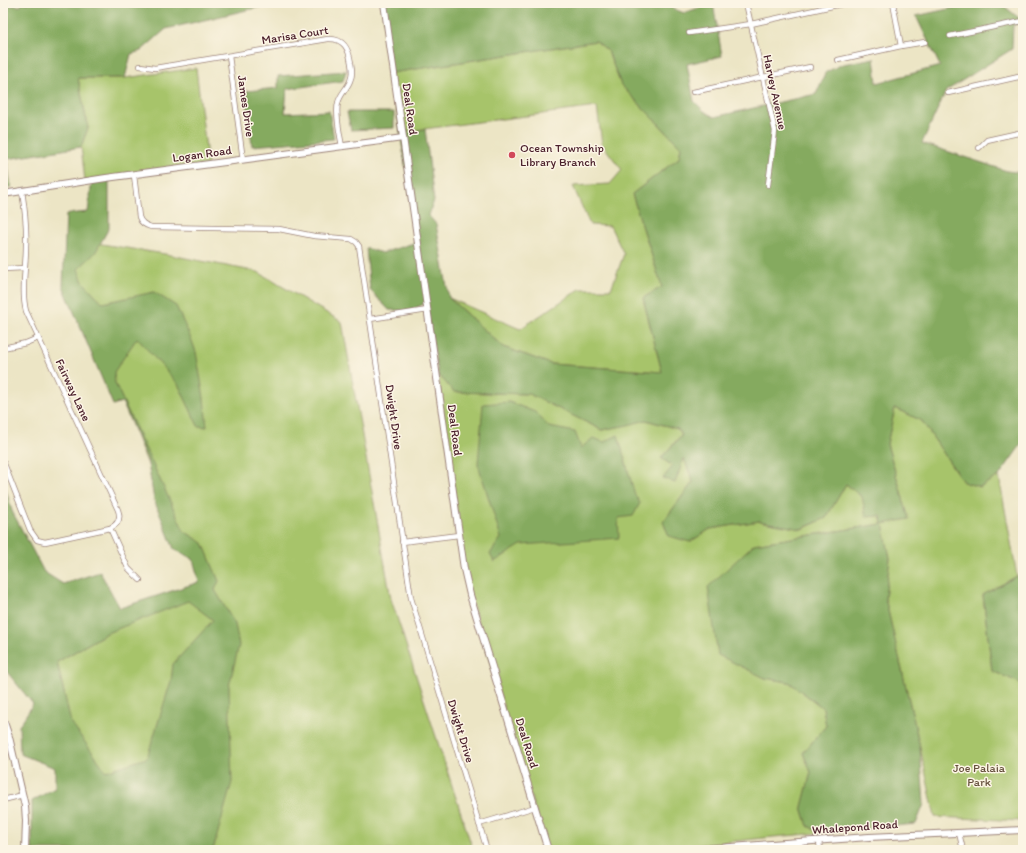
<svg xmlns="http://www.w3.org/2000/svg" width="1026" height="853" font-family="Itim,sans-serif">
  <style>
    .green { fill: #a7c46b; stroke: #78724b }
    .forest { fill: #85aa5f; stroke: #686445; fill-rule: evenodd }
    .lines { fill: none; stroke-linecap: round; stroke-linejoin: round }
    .minor-casing { stroke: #9b8278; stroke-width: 6 }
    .tertiary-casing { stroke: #9b8278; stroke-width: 8 }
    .minor { stroke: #fff; stroke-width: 4.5 }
    .tertiary { stroke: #fff; stroke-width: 6 }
    .poi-dot { fill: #d1495b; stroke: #fcf5e5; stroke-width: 1.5 }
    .labels { text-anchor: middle; stroke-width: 3; stroke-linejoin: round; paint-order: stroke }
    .street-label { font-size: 12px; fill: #4a1f2b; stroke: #fcf5e5 }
    .poi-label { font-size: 12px; fill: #4a1f2b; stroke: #fcf5e5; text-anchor: start }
    .park-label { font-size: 12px; fill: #66513e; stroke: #fcf5e5 }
  </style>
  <rect width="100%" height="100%" fill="#fcf5e5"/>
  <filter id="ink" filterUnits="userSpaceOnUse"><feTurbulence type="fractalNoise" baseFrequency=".025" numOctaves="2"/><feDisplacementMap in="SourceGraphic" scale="8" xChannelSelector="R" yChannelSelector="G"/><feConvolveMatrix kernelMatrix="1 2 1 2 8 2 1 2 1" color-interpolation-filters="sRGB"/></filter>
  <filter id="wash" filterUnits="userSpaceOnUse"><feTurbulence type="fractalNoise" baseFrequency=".012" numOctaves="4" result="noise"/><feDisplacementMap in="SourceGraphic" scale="16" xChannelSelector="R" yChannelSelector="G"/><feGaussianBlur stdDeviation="0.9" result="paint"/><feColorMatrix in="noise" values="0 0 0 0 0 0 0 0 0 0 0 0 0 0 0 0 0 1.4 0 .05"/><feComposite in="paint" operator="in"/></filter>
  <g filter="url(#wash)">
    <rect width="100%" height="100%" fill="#ece5c5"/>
    <g class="green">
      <polygon points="596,41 608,51 621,85 681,147 679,158 632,194 662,287 643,298 662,372 551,364 503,347 449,298 520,329 580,289 611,289 624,254 610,226 590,225 573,186 610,184 622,170 602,144 597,107 400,132 391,73"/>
      <polygon points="196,68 208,165 85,181 81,147 88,128 78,78 125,78"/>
      <polygon points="89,242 165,254 258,272 342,322 391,599 473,850 113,850 67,718 64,694 57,662 107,633 211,580 178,538 66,264"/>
      <path d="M438,374L454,392L529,394L602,430L646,420L678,429L682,434L661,458L673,466L684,458L693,482L663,522L690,542L710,529L759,521L802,529L826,518L846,484C858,494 879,508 882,523L909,519L887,444L895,408L922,421L963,482L980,487L999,476L1017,576L983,595L992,671L1023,684V821L935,817L920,747L885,598L890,558L882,524L754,544L765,678L789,682L823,708L826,726L803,753L811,772L802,807L808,826L821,833L773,837L654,850H547L467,586Z"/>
    </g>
    <g class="forest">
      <polygon points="22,3 277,3 166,29 141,51 131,54 125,78 78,78 88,128 81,147 7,159 11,187 3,188 3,5 21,6"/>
      <polygon points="382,3 672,3 674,9 684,13 713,3 722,56 687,64 694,101 704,111 714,117 816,94 826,72 843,64 874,58 877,83 940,66 916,16 976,3 1000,3 1019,18 1023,18 1023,22 1013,25 1012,49 946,91 922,143 1007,171 1023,173 1023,442 999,476 980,487 963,482 922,421 895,408 887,444 909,519 883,524 890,558 885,598 920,747 924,804 916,824 821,833 808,826 802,807 811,772 803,753 826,726 823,708 789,682 765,678 718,655 708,587 754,544 882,524 881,516 866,517 862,497 846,484 826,518 801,529 759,521 710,529 690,542 669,536 663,522 693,482 684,458 675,483 663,478 673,466 661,458 682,435 678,429 646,420 628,425 602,430 529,394 454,392 438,374 426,303 409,311 389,310 370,290 366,248 382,253 417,242 400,132 425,129 434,201 428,215 436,224 449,298 503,347 551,364 662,372 643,298 662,287 632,194 679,158 681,147 621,85 608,51 596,41 391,73"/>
      <polygon points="346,71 343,81 287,89 285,113 329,111 334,139 252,146 246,91 278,88 278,76"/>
      <polygon points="347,112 394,112 394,128 351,130"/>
      <path d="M109,178V228L95,253L78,269L83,282L103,303L154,292L176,306L192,341L196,352L204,398L207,427L198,426L178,384L137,338L114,372L115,383L184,531L203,543L219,581L215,590L235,624L239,645L229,686L232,782L213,850H32V801L55,788V768L20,754L19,726L33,704L3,667V479L12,511L44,572L63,584L100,572L120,608L199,582L193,559L174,549L154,500L147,458L122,402L113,405L63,286L66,214L88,212L92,180ZM188,601L213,620L173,664L171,681L147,758L106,771L71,723L57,662L107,633Z"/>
      <polygon points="509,402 535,412 549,427 575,432 581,448 593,438 604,442 618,435 635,495 640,503 633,516 618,518 619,538 521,545 494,562 490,554 501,538 478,464 483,404"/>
      <polygon points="1017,576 1023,577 1023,684 992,671 983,595"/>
    </g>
  </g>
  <g filter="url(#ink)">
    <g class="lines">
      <g class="minor-casing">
        <g id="minor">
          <polyline points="746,3 775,131 768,185"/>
          <polyline points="689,33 751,24 846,3"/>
          <polyline points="950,36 1023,21"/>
          <polyline points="901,46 925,42"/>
          <polyline points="229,56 243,160"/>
          <polyline points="838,60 901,46 893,3"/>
          <path d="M140,66L155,68L328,39C344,38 349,49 351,63C352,69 353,75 350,81C347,89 340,94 338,103C335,115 340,134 342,147"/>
          <polyline points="693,92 810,67"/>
          <polyline points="948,93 1023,76"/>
          <polyline points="979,148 987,140 1023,132"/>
          <path d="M134,175L139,217C141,223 145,225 151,227L279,229L314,236L351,239L356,242L359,246L411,598L487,850"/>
          <polyline points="3,269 25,268"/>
          <polyline points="370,319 428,310"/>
          <polyline points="3,348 26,343 38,338"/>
          <path d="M3,461L30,530L37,540L45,542L110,528C119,524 121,518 118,510L26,311C21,291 26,268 26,246C27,228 25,210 22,191"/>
          <polyline points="110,528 128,568 140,580"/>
          <polyline points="402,542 459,535"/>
          <polyline points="3,800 23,795"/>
          <polyline points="479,824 535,807"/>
          <polyline points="959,833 963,850"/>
          <polyline points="819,841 820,850"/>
        </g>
      </g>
      <g class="tertiary-casing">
        <g id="tertiary">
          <polyline points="384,3 464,569 470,595 548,850"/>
          <polyline points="3,194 106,178 403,138"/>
          <polyline points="3,719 9,737 25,806 26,821 25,850"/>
          <polyline points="689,850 869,837 1023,830"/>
        </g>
      </g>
      <use href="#minor" class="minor"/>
      <use href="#tertiary" class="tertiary"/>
    </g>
  </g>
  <circle class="poi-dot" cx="512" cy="155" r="4"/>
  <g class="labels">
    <g class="street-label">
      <text transform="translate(295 35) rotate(-9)" y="4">Marisa Court</text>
      <text transform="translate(775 92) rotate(78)" y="4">Harvey Avenue</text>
      <text transform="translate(246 106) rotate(82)" y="4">James Drive</text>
      <text transform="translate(410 109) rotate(82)" y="4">Deal Road</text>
      <text transform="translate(202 154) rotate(-8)" y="4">Logan Road</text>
      <text transform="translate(73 390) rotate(65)" y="4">Fairway Lane</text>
      <text transform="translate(394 417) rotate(82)" y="4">Dwight Drive</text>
      <text transform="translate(455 430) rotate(83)" y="4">Deal Road</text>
      <text transform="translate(461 731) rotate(73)" y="4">Dwight Drive</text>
      <text transform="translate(527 743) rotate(73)" y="4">Deal Road</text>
      <text transform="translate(855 827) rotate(-4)" y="4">Whalepond Road</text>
    </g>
    <g class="poi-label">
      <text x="520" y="152">Ocean Township<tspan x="520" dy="14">Library Branch</tspan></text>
    </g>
    <g class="park-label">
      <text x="979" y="772">Joe Palaia<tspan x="979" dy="14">Park</tspan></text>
    </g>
  </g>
  <rect width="1026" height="853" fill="none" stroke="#fcf5e5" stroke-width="16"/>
</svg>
